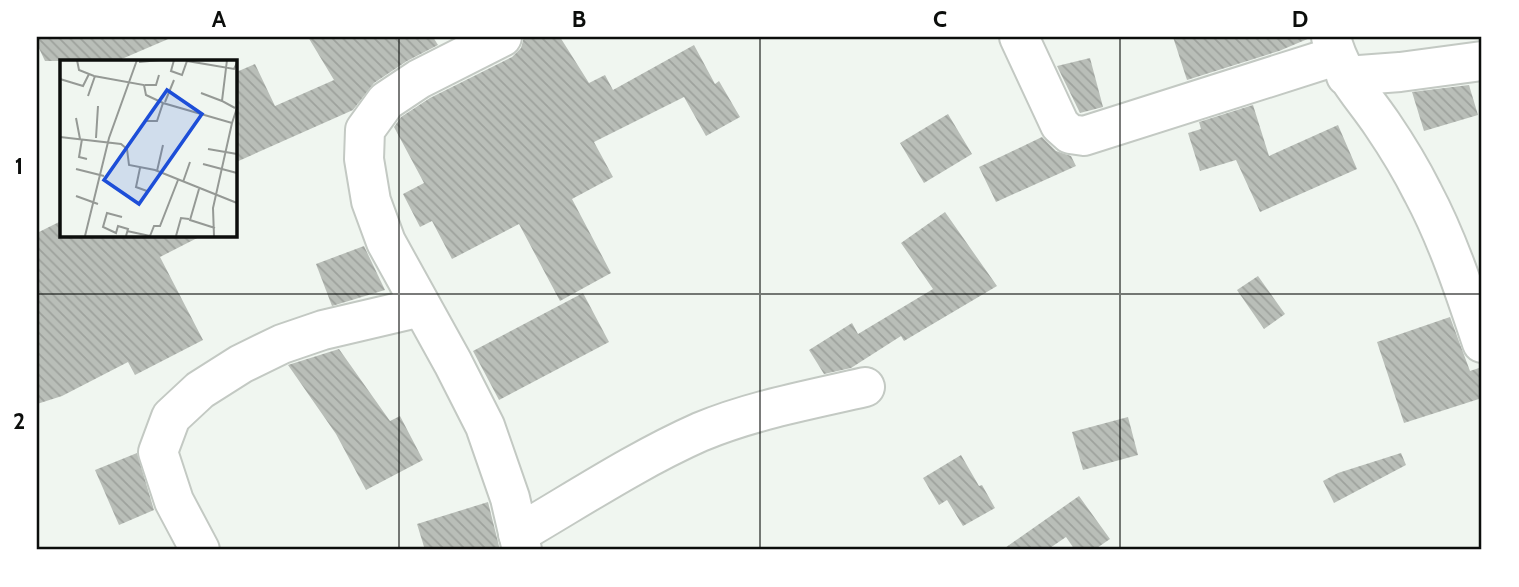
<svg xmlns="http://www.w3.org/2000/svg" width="1519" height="587" font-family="Cabin,sans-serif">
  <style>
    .building { fill: url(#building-back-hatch) }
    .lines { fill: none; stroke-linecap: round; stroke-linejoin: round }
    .minor-casing { stroke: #c3c9c3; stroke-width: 42 }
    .minor { stroke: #fff; stroke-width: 38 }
    .grid { fill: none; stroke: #0c0e0c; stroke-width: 2; stroke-opacity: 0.55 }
    .inset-road { fill: none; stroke: #959995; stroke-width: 2 }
    .view { fill: #1d4ed8; fill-opacity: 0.15; stroke: #1d4ed8; stroke-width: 3.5 }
    .inset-edge { fill: none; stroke: #0c0e0c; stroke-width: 3.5 }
    .neatline { fill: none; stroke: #0c0e0c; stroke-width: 2.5 }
    .grid-label { font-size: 23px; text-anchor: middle; font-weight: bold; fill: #0c0e0c }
  </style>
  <defs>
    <pattern id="building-back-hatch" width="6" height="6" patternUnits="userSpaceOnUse" patternTransform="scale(1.75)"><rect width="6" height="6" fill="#b9beb8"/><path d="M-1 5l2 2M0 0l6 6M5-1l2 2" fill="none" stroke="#9ea29d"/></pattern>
  </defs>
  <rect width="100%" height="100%" fill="#f0f6f0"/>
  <g class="building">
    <polygon points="37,37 173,37 117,61 45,61 37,44"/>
    <polygon points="308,37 433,37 438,45 407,61 374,83 353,110 234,163 234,73 255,64 275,106 334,80"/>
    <polygon points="524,37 560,37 589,83 605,75 613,90 694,45 715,84 719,81 740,117 706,136 684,97 594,142 613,177 572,199 611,273 560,301 519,224 452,259 432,221 420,227 403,194 424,183 394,127 401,117 430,98 512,57 521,48"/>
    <polygon points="1173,37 1310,37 1310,38 1279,51 1187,80"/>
    <polygon points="1090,58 1103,107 1080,113 1057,66"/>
    <polygon points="1469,85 1478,115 1424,131 1412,92"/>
    <polygon points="1253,105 1269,156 1338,125 1357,169 1260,212 1236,160 1200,171 1188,133 1201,129 1199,122"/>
    <polygon points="948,114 972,154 924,183 900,143"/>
    <polygon points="1042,137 1056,151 1071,156 1076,166 996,202 979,167"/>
    <polygon points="945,212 997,286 904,341 901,336 851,368 824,374 809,350 852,323 858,334 933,289 901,243"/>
    <polygon points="61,221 61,234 205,234 160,257 203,340 135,375 128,362 62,396 37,404 37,233"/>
    <polygon points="364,246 385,290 332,306 316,264"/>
    <polygon points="1258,276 1285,314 1264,329 1237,290"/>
    <polygon points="583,293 609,342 499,400 473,351"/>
    <polygon points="1450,317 1470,371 1482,367 1482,398 1404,423 1377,342"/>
    <polygon points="339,349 390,421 400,416 423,460 366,490 336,434 288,365"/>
    <polygon points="1128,417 1138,455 1083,470 1072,432"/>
    <polygon points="137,453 154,510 119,525 95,470"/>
    <polygon points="1401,453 1406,465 1334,503 1323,481 1338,473"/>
    <polygon points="961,455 979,486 982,485 995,508 963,526 947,500 939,505 923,478"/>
    <polygon points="1079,496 1110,539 1094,550 1075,550 1066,537 1047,550 1002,550"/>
    <polygon points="488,502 500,550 425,550 417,524"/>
  </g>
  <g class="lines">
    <g class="minor-casing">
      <g id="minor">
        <polyline points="502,37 419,79 386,101 365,130 364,159 371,201 386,242 453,363 485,426 510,498 522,550"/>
        <polyline points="1019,37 1060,125 1070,134 1084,136 1336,56"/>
        <path d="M1331,37C1340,74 1361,93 1382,124C1397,146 1411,169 1423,193C1448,240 1465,292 1482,343"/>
        <polyline points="1346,76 1400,72 1482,61"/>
        <path d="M518,534C578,499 637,460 700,432C753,410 809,400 865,387"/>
        <polyline points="200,550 174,501 158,452 171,417 200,390 241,364 282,344 323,330 421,307"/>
      </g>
    </g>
    <use href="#minor" class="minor"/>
  </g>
  <path class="grid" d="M399,37V550M760,37V550M1120,37V550M37,294H1482"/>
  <g transform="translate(60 60)">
    <rect width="177" height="177" fill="#f0f6f0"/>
    <path class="inset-road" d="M17,0L19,10L34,16L84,25L86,35L103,43L172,63L177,48M114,0L111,11L122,15L127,1L174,9L177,3M167,0L162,41L175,48M79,2L100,0M0,19L23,26L29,14M85,25H96L99,15M141,33L162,41M28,36L35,16M105,42L114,20M16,58L20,79M87,61H97L103,43M0,77L61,84L67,89L69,105L95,110L177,143M36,78L38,46M22,79L19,97L27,99M148,89L177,94M143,104L177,113M80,108L76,127L87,131M16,109L44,116M97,111L103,85M123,122L130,102M139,129L130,160L155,168M16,136L38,144M62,157L47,153L43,167L56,173L58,166L68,169L66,176M67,171L90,176M25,176L49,78L77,0M90,176L94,166H100L118,120M116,176L121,158L129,159M154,176L153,148L172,63"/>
    <path class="view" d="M107,30L142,54L79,144L44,120Z"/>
    <rect width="177" height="177" class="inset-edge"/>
  </g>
  <rect width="1519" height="587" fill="none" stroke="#ffffff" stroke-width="77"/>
  <rect x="38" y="38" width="1442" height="510" class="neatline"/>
  <g class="grid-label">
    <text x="219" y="27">A</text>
    <text x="579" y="27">B</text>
    <text x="940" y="27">C</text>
    <text x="1300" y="27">D</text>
    <text x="19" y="174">1</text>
    <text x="19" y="429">2</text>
  </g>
</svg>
